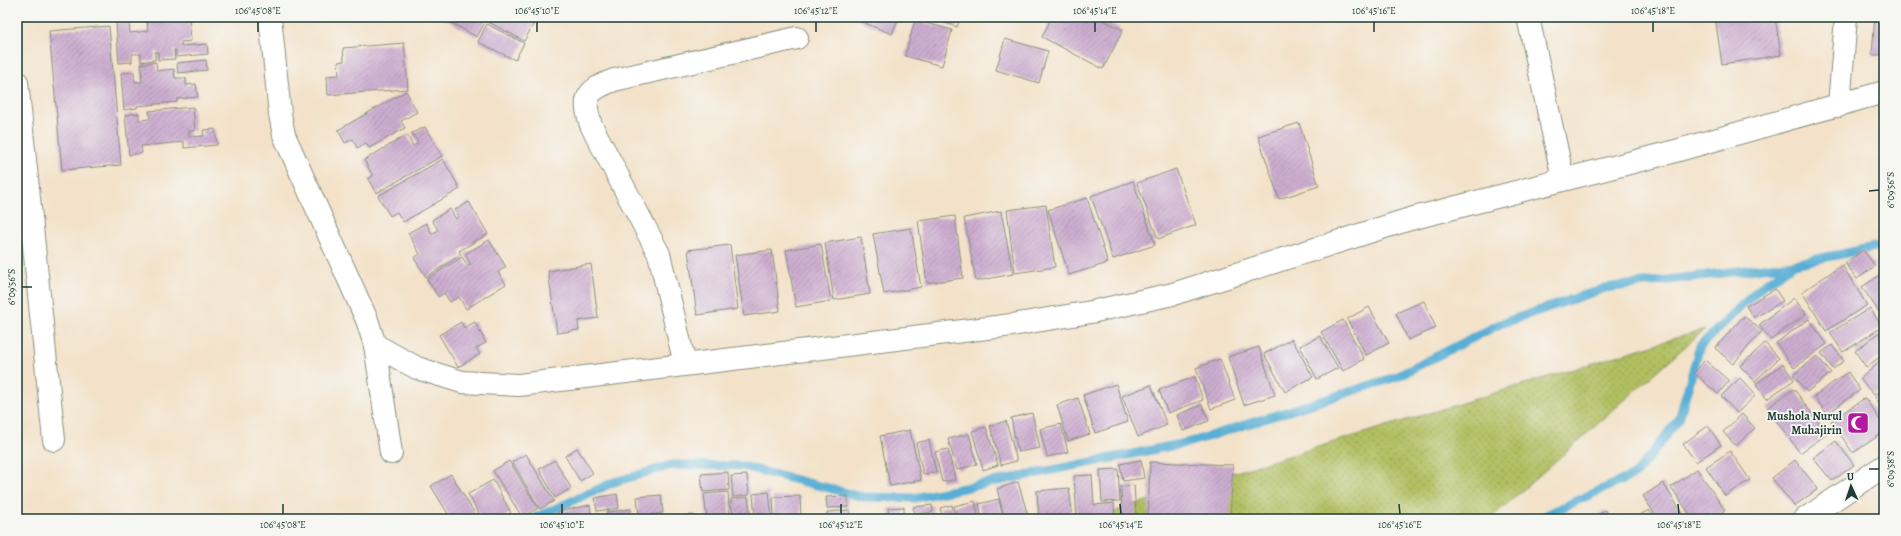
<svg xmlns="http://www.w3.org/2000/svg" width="1901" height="536" font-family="Alegreya,serif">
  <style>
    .grass { fill: url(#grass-dots); stroke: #687e4a }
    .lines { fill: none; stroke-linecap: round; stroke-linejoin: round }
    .stream { stroke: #58aed4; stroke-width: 9 }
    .building { fill: url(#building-hatch) }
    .minor-casing { stroke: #89907e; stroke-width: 24 }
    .minor { stroke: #fff; stroke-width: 22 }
    .ticks { fill: none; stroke: #1f3d34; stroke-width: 1.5 }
    .labels { text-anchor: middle; stroke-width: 3.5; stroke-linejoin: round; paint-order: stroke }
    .poi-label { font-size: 12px; font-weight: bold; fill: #1f3d34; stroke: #f6f6f2; text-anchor: end }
    .neatline { fill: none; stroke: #1f3d34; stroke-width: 1.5 }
    .ticks-label { font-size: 10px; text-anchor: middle; fill: #1f3d34 }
  </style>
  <defs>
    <pattern id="grass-dots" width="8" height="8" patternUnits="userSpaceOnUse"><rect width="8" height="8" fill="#b1bf61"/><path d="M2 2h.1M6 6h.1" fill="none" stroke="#8f9c51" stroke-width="1.8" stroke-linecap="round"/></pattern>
    <pattern id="building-hatch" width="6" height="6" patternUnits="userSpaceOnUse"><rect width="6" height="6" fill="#cdadd0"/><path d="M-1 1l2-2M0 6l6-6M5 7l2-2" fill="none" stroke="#a68eaa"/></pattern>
  </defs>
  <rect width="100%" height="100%" fill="#f6f6f2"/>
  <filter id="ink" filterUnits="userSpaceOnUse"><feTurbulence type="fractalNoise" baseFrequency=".025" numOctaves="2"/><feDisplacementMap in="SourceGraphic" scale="8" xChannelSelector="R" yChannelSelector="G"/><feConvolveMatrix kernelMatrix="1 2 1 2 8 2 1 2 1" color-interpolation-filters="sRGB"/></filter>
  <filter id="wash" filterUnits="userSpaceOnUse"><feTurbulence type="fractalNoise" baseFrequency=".012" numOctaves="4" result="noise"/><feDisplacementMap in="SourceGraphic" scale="16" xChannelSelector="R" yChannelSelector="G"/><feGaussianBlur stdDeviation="0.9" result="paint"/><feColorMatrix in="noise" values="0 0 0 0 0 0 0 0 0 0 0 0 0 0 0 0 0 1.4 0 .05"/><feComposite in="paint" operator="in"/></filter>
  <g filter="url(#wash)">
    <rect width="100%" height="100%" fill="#f3e2c9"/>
    <polygon class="grass" points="1705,329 1490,519 1093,519 1193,485"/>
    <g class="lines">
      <g class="stream">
        <polyline points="532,519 614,482 672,465 742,466 863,497 914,498 1191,442 1396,377 1500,324 1605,288 1794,264"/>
        <polyline points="1541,519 1548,514 1636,474 1679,419 1700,346 1762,286 1794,264 1884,245"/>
      </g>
    </g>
    <g id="blocks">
      <g class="building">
        <polygon points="171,17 189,17 191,41 181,42 181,46 207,44 208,54 176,57 176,50 174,50 175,59 158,60 158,52 155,52 155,60 141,62 141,54 132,54 132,62 119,63 116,22 129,21 130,33 148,31 147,19"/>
        <polygon points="441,17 488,17 477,37"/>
        <polygon points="489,17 534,17 537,18 524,41 487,21"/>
        <polygon points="856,17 899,17 892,34 855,19"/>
        <polygon points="929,17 961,17 957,27"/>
        <rect x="969" y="17" width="19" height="3"/>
        <polygon points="1052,17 1091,17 1090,21 1092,17 1097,17 1123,30 1103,69 1042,37"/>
        <polygon points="1715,17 1775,17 1781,55 1722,64"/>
        <polygon points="1875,17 1884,17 1884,55 1872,55"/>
        <polygon points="915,20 952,30 942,66 905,56"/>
        <polygon points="487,24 524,43 515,60 478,42"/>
        <polygon points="109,26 121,165 62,170 49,31"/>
        <polygon points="1005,39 1048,51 1039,83 996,70"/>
        <polygon points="404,43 408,89 328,95 327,76 339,75 338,62 344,61 343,48"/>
        <polygon points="206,60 207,70 178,73 177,63"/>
        <polygon points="156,62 157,71 174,69 175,78 186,78 186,85 196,84 198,97 177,99 177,102 137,106 137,108 124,110 121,73 134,72 135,82 142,82 141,64"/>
        <polygon points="406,91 417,112 401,121 405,128 369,148 366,143 357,148 353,139 345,143 338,130"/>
        <polygon points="193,107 195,131 189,131 189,137 204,136 203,130 215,129 217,145 184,148 184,142 141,146 142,153 129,155 125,115 139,113 139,120 150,119 149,111"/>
        <polygon points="1299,123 1319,186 1279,199 1258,136"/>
        <polygon points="425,127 442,156 376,193 368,179 373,176 364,160 407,135 413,146 418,143 412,133"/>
        <polygon points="443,159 460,189 403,222 397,212 390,216 378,196"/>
        <polygon points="1176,169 1196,225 1158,239 1137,183"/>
        <polygon points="1133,181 1155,245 1113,259 1091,196"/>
        <polygon points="1087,198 1108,263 1069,275 1048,210"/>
        <polygon points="469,202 488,234 459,251 461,255 426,277 414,258 420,254 408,233 426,223 432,234 438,230 432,220 450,209 456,219 459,217 455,210"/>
        <polygon points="1046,205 1055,267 1015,273 1007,210"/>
        <polygon points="1001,211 1013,274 976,281 964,218"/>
        <polygon points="955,216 963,278 927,283 918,221"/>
        <polygon points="911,228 921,287 884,294 873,234"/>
        <polygon points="861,237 870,294 834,300 825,243"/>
        <polygon points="489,240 506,267 498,272 506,284 466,309 459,297 450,302 444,293 438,297 427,279 462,257 468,266 471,265 465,254"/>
        <polygon points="821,244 831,301 796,307 786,250"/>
        <polygon points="730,245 738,309 697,315 688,250"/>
        <polygon points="772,250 780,311 744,316 735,255"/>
        <polygon points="1863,250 1875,266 1857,279 1845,263"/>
        <polygon points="591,264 598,318 578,321 579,330 557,333 548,271"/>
        <polygon points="1842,265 1867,305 1826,331 1802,292"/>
        <polygon points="1884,272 1884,308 1879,312 1862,287"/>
        <polygon points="1775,289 1783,301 1754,318 1746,306"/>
        <polygon points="1794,298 1806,314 1771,340 1759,325"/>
        <polygon points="1424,301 1436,328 1408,340 1396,313"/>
        <polygon points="1369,307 1389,343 1366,355 1347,319"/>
        <polygon points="1870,308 1882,327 1843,352 1830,333"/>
        <polygon points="1744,316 1762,331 1733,364 1715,348"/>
        <polygon points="1809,319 1827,344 1794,368 1776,343"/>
        <polygon points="1343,320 1364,359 1343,371 1321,332"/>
        <polygon points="461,322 464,328 475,322 486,343 476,348 480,354 458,367 439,335"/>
        <polygon points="1879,333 1884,341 1884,354 1866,367 1855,351"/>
        <polygon points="1320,336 1338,368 1317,379 1300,346"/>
        <polygon points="1292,339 1313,377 1285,392 1264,354"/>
        <polygon points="1765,343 1779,358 1755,381 1740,366"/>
        <polygon points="1832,345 1844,361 1833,369 1821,353"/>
        <polygon points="1259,347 1275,395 1244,405 1228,357"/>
        <polygon points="1817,356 1831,373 1807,392 1793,375"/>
        <polygon points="1884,358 1884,387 1874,395 1860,379"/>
        <polygon points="1220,359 1235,400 1211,409 1196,368"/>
        <polygon points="1705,360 1729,381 1718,394 1694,373"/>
        <polygon points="1783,364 1794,380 1767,399 1756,384"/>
        <polygon points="1848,372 1860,390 1827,414 1814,396"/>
        <polygon points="1195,377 1203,400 1168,413 1159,390"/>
        <polygon points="1740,378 1756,395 1737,413 1721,396"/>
        <polygon points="1116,384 1128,422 1095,433 1083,395"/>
        <polygon points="1151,385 1167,425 1138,437 1122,396"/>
        <polygon points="1794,389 1827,434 1800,453 1767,408"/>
        <polygon points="1884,391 1884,411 1875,397"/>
        <polygon points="1078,398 1090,434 1068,441 1057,405"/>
        <polygon points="1865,398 1884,426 1884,432 1853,453 1831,421"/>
        <polygon points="1202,405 1209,421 1183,431 1177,415"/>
        <polygon points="1032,413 1040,448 1018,452 1011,418"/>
        <polygon points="1742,414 1755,428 1736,446 1723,432"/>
        <polygon points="1006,421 1017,461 1001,465 990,426"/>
        <polygon points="1061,424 1068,452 1047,457 1040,429"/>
        <polygon points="1708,426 1721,445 1696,462 1683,444"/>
        <polygon points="986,427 998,465 983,470 972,431"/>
        <polygon points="910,430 921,480 890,486 880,436"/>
        <polygon points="969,434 977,464 957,470 948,439"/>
        <polygon points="929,440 936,472 923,474 916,443"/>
        <polygon points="1836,441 1854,465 1832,481 1813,458"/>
        <polygon points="577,448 593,473 580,481 565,456"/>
        <polygon points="948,449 955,480 942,482 935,452"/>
        <polygon points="1730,451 1750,480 1725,496 1706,467"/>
        <polygon points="526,454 554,501 540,509 512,462"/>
        <polygon points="555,460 571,488 555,498 539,469"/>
        <polygon points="1141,460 1144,478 1123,481 1120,464"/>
        <polygon points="1795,460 1818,489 1794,506 1772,478"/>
        <polygon points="509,461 538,508 522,517 493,471"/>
        <polygon points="1150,462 1233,465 1230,519 1148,519"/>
        <polygon points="1118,469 1120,501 1102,502 1100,470"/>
        <polygon points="1697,469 1725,510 1711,519 1693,519 1671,487"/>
        <polygon points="728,472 729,490 703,492 701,474"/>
        <polygon points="451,474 478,519 451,519 431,486"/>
        <polygon points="747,475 749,495 733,497 731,476"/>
        <polygon points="1092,475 1094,505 1114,503 1115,519 1077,519 1074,476"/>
        <polygon points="493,480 511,513 501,519 482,519 468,494"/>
        <polygon points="1018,482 1029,519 1005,519 997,489"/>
        <polygon points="1663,483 1686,519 1658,519 1643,496"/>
        <polygon points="1134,485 1136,516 1122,517 1121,486"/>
        <polygon points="1069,488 1073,519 1039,519 1037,491"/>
        <polygon points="728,492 730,519 707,519 704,494"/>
        <polygon points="769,492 772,519 755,519 753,494"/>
        <polygon points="617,494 619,508 597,511 595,498"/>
        <polygon points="661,495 663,513 639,516 637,497"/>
        <polygon points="800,496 801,519 774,519 773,497"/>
        <polygon points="848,496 848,507 827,508 826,497"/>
        <polygon points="748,497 751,519 733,519 731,499"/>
        <polygon points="999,499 1003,519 982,519 979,504"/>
        <polygon points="975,501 979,519 957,519 954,506"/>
        <polygon points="590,505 592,519 559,519 557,512"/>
        <polygon points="932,505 933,512 915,514 913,507"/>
        <polygon points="952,505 955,519 943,519 940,508"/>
        <polygon points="904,507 904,519 889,519 888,508"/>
        <polygon points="631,509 632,519 607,519 607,512"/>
        <polygon points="850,510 850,519 827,519 827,512"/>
        <polygon points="1605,510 1611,519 1591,519"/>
        <polygon points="1649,510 1655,519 1632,519"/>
        <polygon points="938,514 939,519 913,519 913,518"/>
        <polygon points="694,515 694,519 667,519 667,517"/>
      </g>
    </g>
  </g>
  <g filter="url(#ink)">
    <use href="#blocks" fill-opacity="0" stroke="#89907e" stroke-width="1"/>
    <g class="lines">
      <g class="minor-casing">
        <g id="minor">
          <polyline points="270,17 280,114 284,135 367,320 375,345 391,453"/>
          <polyline points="1528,17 1563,179"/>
          <polyline points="17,82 54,440"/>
          <polyline points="1839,106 1846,17"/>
          <polyline points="375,345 417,368 462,382 519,385 1012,325 1091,312 1173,294 1410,219 1672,152 1884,92"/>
          <path d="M685,364L659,254L591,125C582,97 586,91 614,80L797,38"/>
          <polyline points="1805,519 1884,466"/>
        </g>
      </g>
      <use href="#minor" class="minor"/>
    </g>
  </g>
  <path class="ticks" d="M258,22V32M537,22V32M816,22V32M1095,22V32M1374,22V32M1653,22V32M1869,191L1879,190M22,287H32M1869,469H1879M283,504V514M562,504V514M841,504V514M1120,504L1121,514M1399,504L1400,514M1678,504L1679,514"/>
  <defs>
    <g id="mosque-square" transform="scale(1.15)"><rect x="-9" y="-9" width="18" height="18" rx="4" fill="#b5179e" stroke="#f6f6f2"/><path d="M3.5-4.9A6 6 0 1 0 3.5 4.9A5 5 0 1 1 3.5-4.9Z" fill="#fff"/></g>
  </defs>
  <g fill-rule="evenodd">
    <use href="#mosque-square" x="1858" y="423"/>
  </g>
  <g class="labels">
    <g class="poi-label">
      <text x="1842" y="420">Mushola Nurul<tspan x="1842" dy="14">Muhajirin</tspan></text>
    </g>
  </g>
  <rect width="1901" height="536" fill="none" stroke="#f6f6f2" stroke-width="44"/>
  <g transform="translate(1851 486) rotate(357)" stroke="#f6f6f2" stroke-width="3" paint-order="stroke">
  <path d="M0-3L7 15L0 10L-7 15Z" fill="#1f3d34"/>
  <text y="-6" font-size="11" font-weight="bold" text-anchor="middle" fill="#1f3d34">U</text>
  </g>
  <rect x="22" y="22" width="1857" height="492" class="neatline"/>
  <g class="ticks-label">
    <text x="258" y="14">106°45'08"E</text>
    <text x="537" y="14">106°45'10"E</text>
    <text x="816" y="14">106°45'12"E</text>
    <text x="1095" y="14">106°45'14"E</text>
    <text x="1374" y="14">106°45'16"E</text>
    <text x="1653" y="14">106°45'18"E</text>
    <text transform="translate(1890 190) rotate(-90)" y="4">6°09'56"S</text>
    <text transform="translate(11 287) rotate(-90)" y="4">6°09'56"S</text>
    <text transform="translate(1890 469) rotate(-90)" y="4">6°09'58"S</text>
    <text x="283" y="528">106°45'08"E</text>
    <text x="562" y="528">106°45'10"E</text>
    <text x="841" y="528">106°45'12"E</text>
    <text x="1121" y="528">106°45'14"E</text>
    <text x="1400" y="528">106°45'16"E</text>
    <text x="1679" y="528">106°45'18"E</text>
  </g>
</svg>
